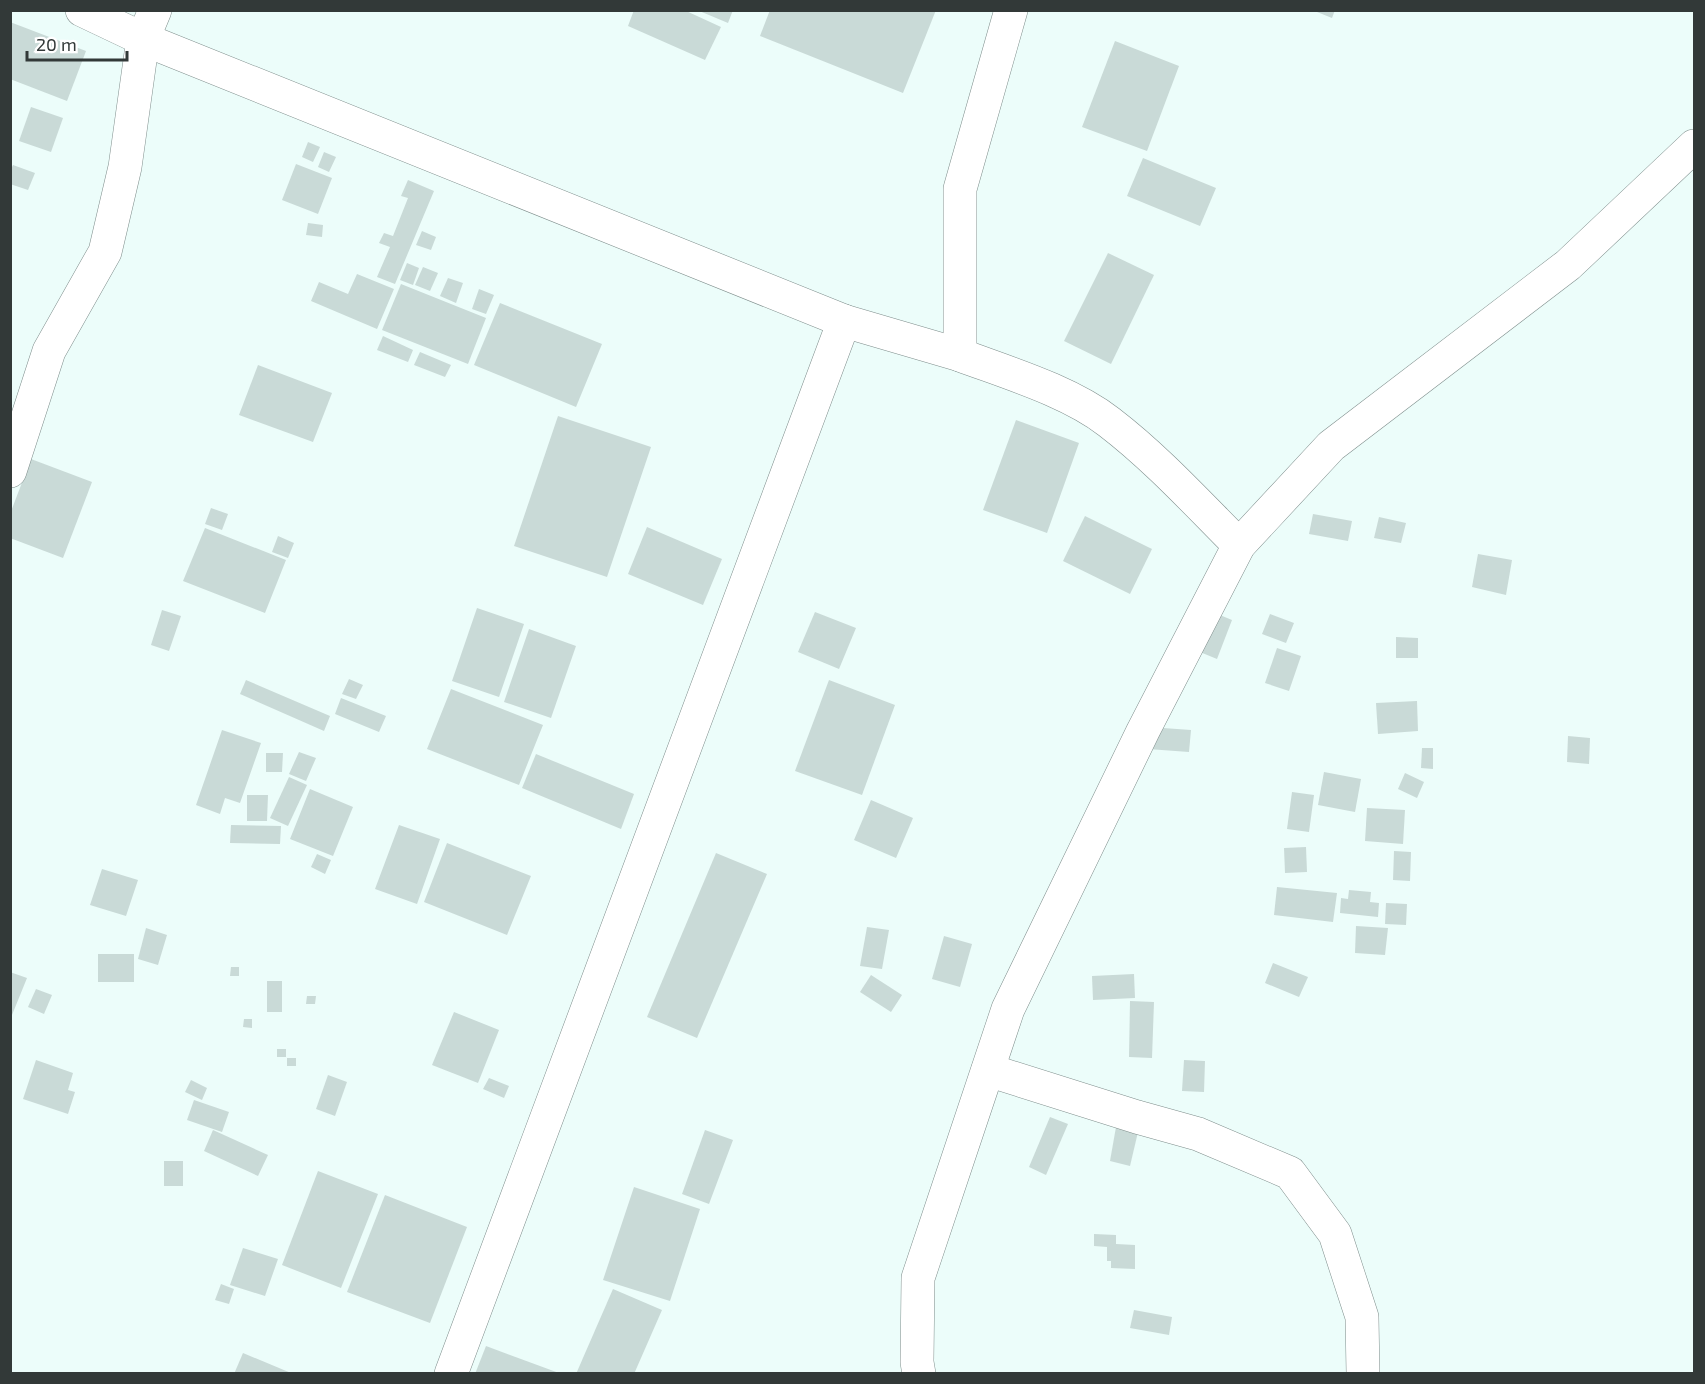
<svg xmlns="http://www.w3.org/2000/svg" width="1705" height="1384" font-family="'Exo 2',sans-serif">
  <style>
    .building { fill: #c9dad7 }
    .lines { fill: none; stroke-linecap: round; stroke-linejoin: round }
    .minor-casing { stroke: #7f8e8c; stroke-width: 34 }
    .minor { stroke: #fff; stroke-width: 33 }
  </style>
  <rect width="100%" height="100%" fill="#ecfdfa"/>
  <g class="building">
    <polygon points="634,10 684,10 721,27 705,60 628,26"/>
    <polygon points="697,10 733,10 728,23"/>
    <polygon points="770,10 936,10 903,93 760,36"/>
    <polygon points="1312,10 1335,10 1332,18"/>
    <polygon points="10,22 86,51 67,101 10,79"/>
    <polygon points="1115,41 1179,66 1147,151 1082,127"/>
    <polygon points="31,107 63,118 51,152 19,141"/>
    <polygon points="308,142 320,147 313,162 302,157"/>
    <polygon points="324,152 336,157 329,172 318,167"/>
    <polygon points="1143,158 1216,188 1200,226 1127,196"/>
    <polygon points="296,164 332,178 318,214 282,200"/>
    <polygon points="13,165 35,173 28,190 10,184 10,171"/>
    <polygon points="408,180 434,191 395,284 377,277 390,247 379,243 384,233 393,236 408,198 401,196"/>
    <polygon points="308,223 323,225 322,237 306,235"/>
    <polygon points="422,231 436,237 431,250 416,245"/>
    <polygon points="1108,253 1154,275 1111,364 1064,341"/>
    <polygon points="407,263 419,268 413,285 400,280"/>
    <polygon points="423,267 438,273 430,291 415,285"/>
    <polygon points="357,274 394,289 377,329 311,301 319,282 348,294"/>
    <polygon points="448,278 463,283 456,303 440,296"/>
    <polygon points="401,284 486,318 468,364 382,330"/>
    <polygon points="479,289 494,295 486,314 472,309"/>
    <polygon points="500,303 602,344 576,407 474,365"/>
    <polygon points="383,336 413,350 408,362 377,350"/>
    <polygon points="420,352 451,365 445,377 414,365"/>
    <polygon points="258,365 332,393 313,442 239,415"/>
    <polygon points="558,416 651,447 607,577 514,546"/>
    <polygon points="1016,420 1079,443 1047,533 983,510"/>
    <polygon points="31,459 92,482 63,558 10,538 10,514"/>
    <polygon points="211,508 228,514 222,530 205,524"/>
    <polygon points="1313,514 1352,521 1348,541 1309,534"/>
    <polygon points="1085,516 1152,549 1130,594 1063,561"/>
    <polygon points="1379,517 1406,523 1401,543 1374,538"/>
    <polygon points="647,527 722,559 703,605 628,574"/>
    <polygon points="205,528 286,560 265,613 183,581"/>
    <polygon points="278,536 294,543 288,558 272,552"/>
    <polygon points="1478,554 1512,560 1506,595 1472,587"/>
    <polygon points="477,608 524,624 499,697 452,681"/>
    <polygon points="162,610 181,616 169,651 151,645"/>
    <polygon points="1210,611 1232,620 1217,659 1195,650"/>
    <polygon points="815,612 856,628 839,669 798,652"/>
    <polygon points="1270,614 1294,623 1286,643 1262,634"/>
    <polygon points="529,629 576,646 551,718 504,702"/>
    <polygon points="1396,637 1418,638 1418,658 1396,658"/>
    <polygon points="1277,648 1301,656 1289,691 1265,683"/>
    <polygon points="349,679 363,685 356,699 342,694"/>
    <polygon points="246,680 330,716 324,731 240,694"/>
    <polygon points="829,680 895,705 862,795 795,771"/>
    <polygon points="451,689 543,725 519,785 427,749"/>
    <polygon points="341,698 386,716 379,732 335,714"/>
    <polygon points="1417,701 1418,731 1378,734 1376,703"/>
    <polygon points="1149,727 1191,730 1189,752 1148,749"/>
    <polygon points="222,730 261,743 240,803 225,798 220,814 196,805"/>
    <polygon points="1568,736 1590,738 1589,764 1567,762"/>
    <polygon points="1422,748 1433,748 1433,769 1421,768"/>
    <polygon points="299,752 316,758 306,781 289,774"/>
    <polygon points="266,753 283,753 282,772 266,772"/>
    <polygon points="536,754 634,794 621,829 522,788"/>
    <polygon points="1324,772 1361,779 1355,812 1318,805"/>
    <polygon points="1405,773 1424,782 1417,798 1398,789"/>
    <polygon points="289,777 307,785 288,826 270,818"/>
    <polygon points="310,789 353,807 333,856 290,839"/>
    <polygon points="1292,792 1314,795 1309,832 1287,829"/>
    <polygon points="247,795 268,795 267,821 247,821"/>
    <polygon points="871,800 913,818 896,858 854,840"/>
    <polygon points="1367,808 1405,810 1403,844 1365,841"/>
    <polygon points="231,825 281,826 280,844 230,843"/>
    <polygon points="399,825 440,839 417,904 375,889"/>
    <polygon points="447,843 531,876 507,935 424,902"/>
    <polygon points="1306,847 1307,872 1285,873 1284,848"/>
    <polygon points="1394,851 1411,852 1410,881 1393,880"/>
    <polygon points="716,853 767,874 697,1038 647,1017"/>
    <polygon points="317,854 331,860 325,874 311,867"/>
    <polygon points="102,869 138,880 126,916 90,905"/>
    <polygon points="1277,887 1337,893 1333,922 1274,915"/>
    <polygon points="1349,890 1371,892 1370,902 1379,903 1378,917 1340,913 1341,898 1348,899"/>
    <polygon points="1386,903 1407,904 1406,925 1385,924"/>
    <polygon points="1356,926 1388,928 1385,955 1355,953"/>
    <polygon points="867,927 889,930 882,969 860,966"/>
    <polygon points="146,928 167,935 158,965 138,959"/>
    <polygon points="944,936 972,944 960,987 932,979"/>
    <rect x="98" y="954" width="36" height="28"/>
    <polygon points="1273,963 1308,977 1299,997 1265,983"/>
    <polygon points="231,967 239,967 239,976 230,976"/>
    <polygon points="10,972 27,978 12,1015 10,1015"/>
    <polygon points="1134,974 1135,998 1093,1000 1092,976"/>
    <polygon points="871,975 902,995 891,1012 860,992"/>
    <rect x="267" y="981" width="15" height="31"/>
    <polygon points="36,989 52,995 44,1014 28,1007"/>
    <polygon points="307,996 316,996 315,1004 306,1004"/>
    <polygon points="1130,1001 1154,1002 1152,1058 1129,1057"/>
    <polygon points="454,1012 499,1030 478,1083 432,1065"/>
    <polygon points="244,1019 252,1019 252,1028 243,1027"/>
    <rect x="277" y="1049" width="9" height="8"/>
    <rect x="287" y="1058" width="9" height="8"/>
    <polygon points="36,1060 73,1073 68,1090 75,1092 68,1114 23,1099"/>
    <polygon points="1184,1060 1205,1061 1204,1092 1182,1091"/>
    <polygon points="328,1075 347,1082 335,1116 316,1109"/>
    <polygon points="489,1078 509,1086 504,1098 483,1089"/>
    <polygon points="191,1080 207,1088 202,1100 185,1092"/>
    <polygon points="194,1100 229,1112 222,1132 187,1120"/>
    <polygon points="1050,1117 1068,1124 1046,1175 1029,1167"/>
    <polygon points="1116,1127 1138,1132 1130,1166 1110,1161"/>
    <polygon points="213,1130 268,1155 258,1176 204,1151"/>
    <polygon points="705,1130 733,1140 709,1204 682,1194"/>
    <rect x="164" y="1161" width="19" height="25"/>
    <polygon points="318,1171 378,1194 341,1288 282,1265"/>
    <polygon points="634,1187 700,1209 670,1301 603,1280"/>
    <polygon points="385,1195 467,1227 430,1323 347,1292"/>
    <polygon points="1094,1234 1116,1235 1116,1244 1135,1245 1135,1269 1111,1268 1111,1261 1107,1261 1107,1247 1094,1246"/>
    <polygon points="243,1248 278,1259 265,1296 230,1285"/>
    <polygon points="221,1284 234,1289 229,1304 215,1300"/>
    <polygon points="613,1289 662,1310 634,1374 576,1374"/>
    <polygon points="1134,1310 1172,1317 1169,1335 1130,1328"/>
    <polygon points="486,1346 559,1373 559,1374 475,1374"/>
    <polygon points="243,1353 291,1373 291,1374 234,1374"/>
  </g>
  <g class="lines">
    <g class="minor-casing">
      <g id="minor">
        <polyline points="82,10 143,39 155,10"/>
        <path d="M1011,10L960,189V355C1008,373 1069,391 1109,422C1156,458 1197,503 1239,545"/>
        <polyline points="10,471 49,351 105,252 125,167 143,39 844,321 960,355"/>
        <polyline points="988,1070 1137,1117 1198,1134 1290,1173 1335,1234 1362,1317 1363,1374"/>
        <polyline points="451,1374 844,321"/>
        <polyline points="919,1374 917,1362 918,1278 1008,1009 1143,731 1239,545 1331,446 1568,265 1694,146"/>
      </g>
    </g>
    <use href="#minor" class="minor"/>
  </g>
  <rect width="1705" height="1384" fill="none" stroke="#323938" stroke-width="24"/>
  <path d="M27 51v9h100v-9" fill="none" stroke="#323938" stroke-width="3"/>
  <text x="36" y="51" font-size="18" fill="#323938" stroke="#ffffff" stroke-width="4.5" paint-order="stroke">20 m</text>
</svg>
